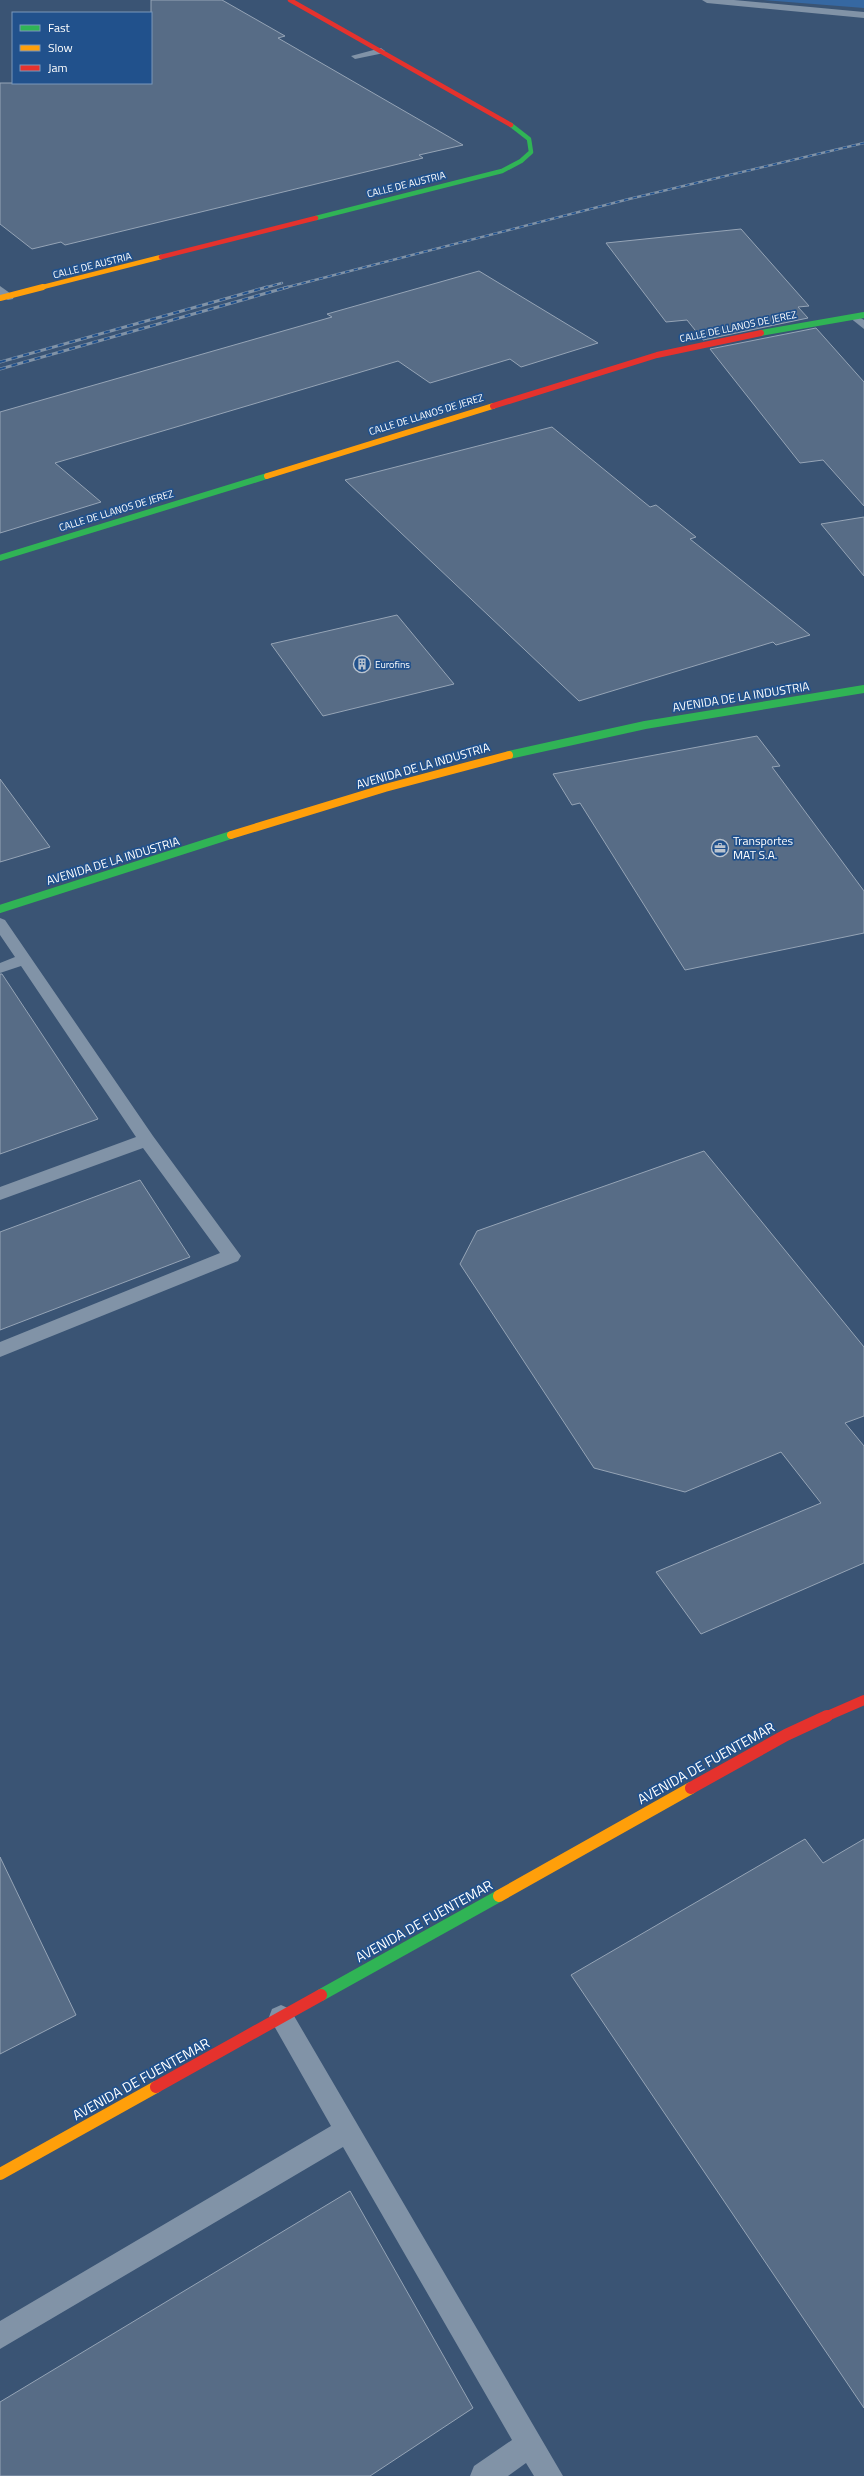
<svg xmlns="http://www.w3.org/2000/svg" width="864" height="2476" font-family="'Titillium Web',sans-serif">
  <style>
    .green { fill: #3668a2 }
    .building { fill: #576c86; stroke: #95a4b6 }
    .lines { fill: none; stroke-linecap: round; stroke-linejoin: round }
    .lane { fill: #8193a7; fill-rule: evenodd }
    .street { fill: #8193a7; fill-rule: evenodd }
    .fast-far3 { stroke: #30b455; stroke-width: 4.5 }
    .fast-far2 { stroke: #30b455; stroke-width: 6 }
    .fast-far1 { stroke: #30b455; stroke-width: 8 }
    .fast { stroke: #30b455; stroke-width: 12 }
    .slow-far3 { stroke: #ff9f0a; stroke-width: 4.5 }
    .slow-far2 { stroke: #ff9f0a; stroke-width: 6 }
    .slow-far1 { stroke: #ff9f0a; stroke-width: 8 }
    .slow { stroke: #ff9f0a; stroke-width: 12 }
    .jam-far3 { stroke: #e5322d; stroke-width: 4.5 }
    .jam-far2 { stroke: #e5322d; stroke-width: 6 }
    .jam-far1 { stroke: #e5322d; stroke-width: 10 }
    .jam { stroke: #e5322d; stroke-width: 12 }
    .rail-far1-casing { stroke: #8193a7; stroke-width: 2.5 }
    .rail-casing { stroke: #8193a7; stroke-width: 3 }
    .rail-far1 { stroke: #21518c; stroke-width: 1.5; stroke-dasharray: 4.5; stroke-linecap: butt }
    .rail { stroke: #21518c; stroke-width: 2; stroke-dasharray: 6; stroke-linecap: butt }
    .labels { text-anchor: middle; stroke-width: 3.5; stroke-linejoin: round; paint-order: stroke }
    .far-street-label { font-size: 10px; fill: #fff; stroke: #21518c }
    .far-poi-label { font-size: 10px; fill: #fff; stroke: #21518c; text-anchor: start }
    .street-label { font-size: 12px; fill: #fff; stroke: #21518c }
    .poi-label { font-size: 12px; fill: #fff; stroke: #21518c; text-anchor: start }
    .near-street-label { font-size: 14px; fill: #fff; stroke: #21518c }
  </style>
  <rect width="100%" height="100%" fill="#3a5474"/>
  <polygon class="green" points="763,0 864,0 864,8"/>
  <g class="building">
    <polygon points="151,0 222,0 285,36 278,38 463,145 419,155 423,158 65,245 61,242 32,249 0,224 0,83 151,83"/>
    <polygon points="741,229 809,306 798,307 808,318 703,340 687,320 666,322 606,243"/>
    <polygon points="479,271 598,343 521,367 510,359 430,383 398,361 55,463 101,502 0,533 0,412 332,317 327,314"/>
    <polygon points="816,328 864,382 864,506 823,460 800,463 710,349"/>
    <polygon points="552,427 650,507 656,505 696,537 690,539 810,635 776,645 773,642 579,701 345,480"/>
    <polygon points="864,517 864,576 821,524"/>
    <polygon points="397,615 454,684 323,716 271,644"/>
    <polygon points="757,736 780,766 772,767 864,891 864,933 685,970 580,803 572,805 553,774"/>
    <polygon points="0,779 50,847 0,862"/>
    <polygon points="0,974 2,974 98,1119 0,1154"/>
    <polygon points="704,1151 864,1347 864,1416 845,1423 864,1446 864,1563 701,1634 656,1572 821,1503 781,1452 685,1492 594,1468 460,1264 477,1231"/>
    <polygon points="140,1180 190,1257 0,1330 0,1232"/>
    <polygon points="805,1839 823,1863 864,1839 864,2408 571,1975"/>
    <polygon points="0,1857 76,2015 0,2054"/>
    <polygon points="350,2191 473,2408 370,2476 0,2476 0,2402"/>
  </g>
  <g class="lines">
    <g class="lane">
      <polygon points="381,48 385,51 384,53 355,59 351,56"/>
      <polygon points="854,314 864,320 864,329 849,317"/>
      <polygon points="0,918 5,920 153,1136 241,1256 238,1261 0,1357 0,1342 220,1253 143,1148 0,1200 0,1187 136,1137 21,966 0,973 0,963 15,957 0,935"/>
      <polygon points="281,2005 290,2009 563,2476 534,2476 526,2463 508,2476 470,2476 474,2466 512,2440 343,2147 0,2349 0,2321 331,2126 269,2017 272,2009"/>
    </g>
    <g class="street">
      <polygon points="702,0 734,0 864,12 864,18 707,3"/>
      <polygon points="0,286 14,296 13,299 8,300 0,296"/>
    </g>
    <polyline class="fast-far3" points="316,218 502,171 521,161 531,152 529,139 511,125"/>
    <g class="fast-far2">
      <polyline points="761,333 864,315"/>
      <polyline points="0,558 267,476"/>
    </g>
    <g class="fast-far1">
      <polyline points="509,755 645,725 864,689"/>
      <polyline points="0,909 231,835"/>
    </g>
    <polyline class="fast" points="321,1995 499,1896"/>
    <polyline class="slow-far3" points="39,288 161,257"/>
    <g class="slow-far2">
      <polyline points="0,298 43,287"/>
      <polyline points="267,476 493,406"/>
    </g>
    <polyline class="slow-far1" points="231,835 385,788 509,755"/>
    <g class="slow">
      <polyline points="499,1896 691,1788"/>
      <polyline points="0,2174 156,2087"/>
    </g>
    <g class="jam-far3">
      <polyline points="290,0 511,125"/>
      <polyline points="161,257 316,218"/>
    </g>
    <polyline class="jam-far2" points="493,406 657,355 761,333"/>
    <polyline class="jam-far1" points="825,1717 864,1700"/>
    <g class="jam">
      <polyline points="691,1788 786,1735 827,1716"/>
      <polyline points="156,2087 321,1995"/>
    </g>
    <g class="rail-far1-casing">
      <g id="rail-far1">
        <polyline points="264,288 282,283"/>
        <polyline points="284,288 629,199 864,143"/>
      </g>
    </g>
    <g class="rail-casing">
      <g id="rail">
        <polyline points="0,362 267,287"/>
        <polyline points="0,369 288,287"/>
      </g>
    </g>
    <use href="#rail-far1" class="rail-far1"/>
    <use href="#rail" class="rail"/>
  </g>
  <defs>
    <g id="building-ring" transform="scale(0.9)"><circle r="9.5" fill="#21518c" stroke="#bac3ce" stroke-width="1.5"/><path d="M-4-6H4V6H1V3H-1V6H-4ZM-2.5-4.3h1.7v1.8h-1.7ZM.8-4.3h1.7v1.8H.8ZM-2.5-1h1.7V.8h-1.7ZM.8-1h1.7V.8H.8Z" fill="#bac3ce"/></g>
    <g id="office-ring" transform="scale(0.9)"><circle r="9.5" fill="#21518c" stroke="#bac3ce" stroke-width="1.5"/><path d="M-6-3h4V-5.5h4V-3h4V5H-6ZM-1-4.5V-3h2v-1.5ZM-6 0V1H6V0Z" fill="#bac3ce"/></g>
  </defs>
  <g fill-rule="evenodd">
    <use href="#building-ring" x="362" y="664"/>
    <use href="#office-ring" x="720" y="848"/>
  </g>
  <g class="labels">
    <g class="far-street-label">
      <text transform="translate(406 184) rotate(-14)" y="4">CALLE DE AUSTRIA</text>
      <text transform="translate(92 265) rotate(-14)" y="4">CALLE DE AUSTRIA</text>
      <text transform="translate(738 326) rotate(-12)" y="4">CALLE DE LLANOS DE JEREZ</text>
      <text transform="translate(426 414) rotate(-17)" y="4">CALLE DE LLANOS DE JEREZ</text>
      <text transform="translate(116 510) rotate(-17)" y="4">CALLE DE LLANOS DE JEREZ</text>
    </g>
    <g class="far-poi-label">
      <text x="375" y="668">Eurofins</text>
    </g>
    <g class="street-label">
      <text transform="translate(741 697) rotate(-9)" y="4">AVENIDA DE LA INDUSTRIA</text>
      <text transform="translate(423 766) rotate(-16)" y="4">AVENIDA DE LA INDUSTRIA</text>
      <text transform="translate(113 861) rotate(-17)" y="4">AVENIDA DE LA INDUSTRIA</text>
    </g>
    <g class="poi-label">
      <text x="733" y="845">Transportes<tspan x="733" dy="14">MAT S.A.</tspan></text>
    </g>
    <g class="near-street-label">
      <text transform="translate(706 1763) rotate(-29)" y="5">AVENIDA DE FUENTEMAR</text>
      <text transform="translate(424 1921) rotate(-29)" y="5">AVENIDA DE FUENTEMAR</text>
      <text transform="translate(141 2079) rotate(-29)" y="5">AVENIDA DE FUENTEMAR</text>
    </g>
  </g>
  <rect x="12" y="12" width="140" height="72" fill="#21518c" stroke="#7a97ba"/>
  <rect x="20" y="25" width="20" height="6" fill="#30b455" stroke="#7a97ba"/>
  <text x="48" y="32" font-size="12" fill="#ffffff">Fast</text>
  <rect x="20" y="45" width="20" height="6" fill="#ff9f0a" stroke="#7a97ba"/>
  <text x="48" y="52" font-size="12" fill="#ffffff">Slow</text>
  <rect x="20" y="65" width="20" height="6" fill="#e5322d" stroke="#7a97ba"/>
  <text x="48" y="72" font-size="12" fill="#ffffff">Jam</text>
</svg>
